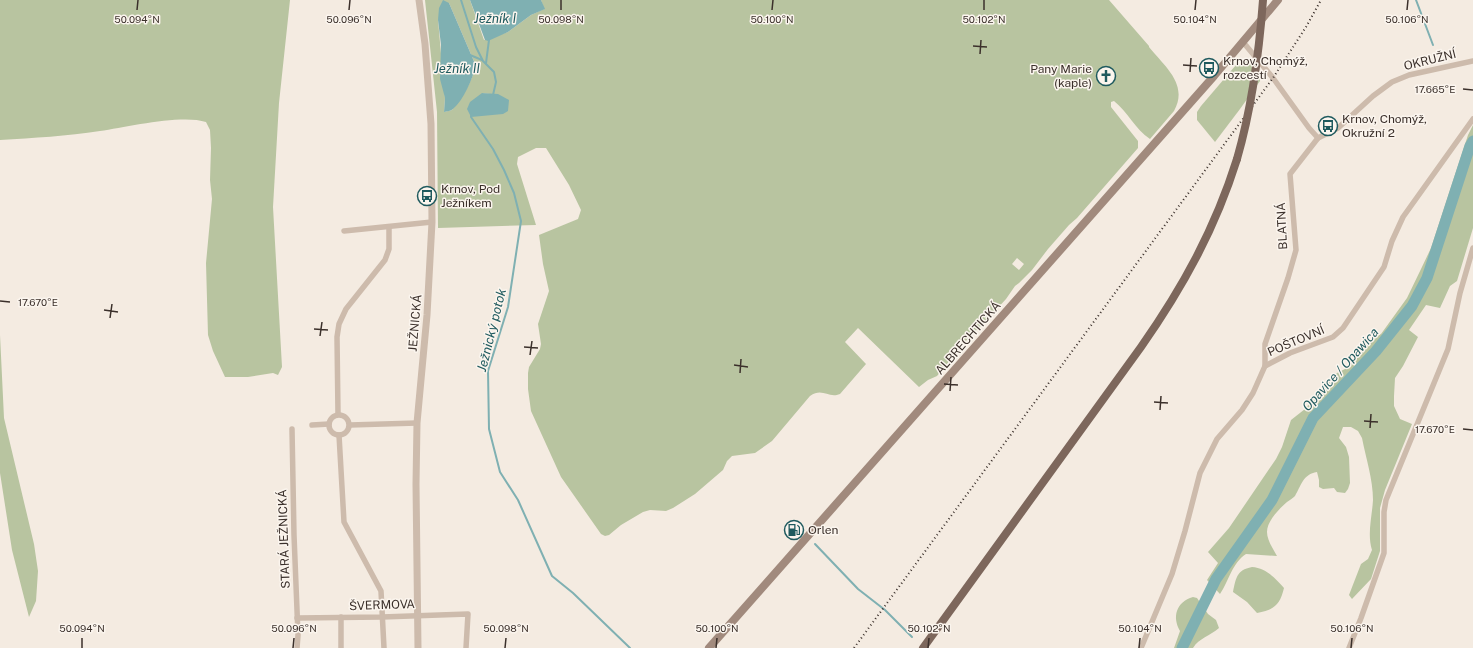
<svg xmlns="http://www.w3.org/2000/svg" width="1473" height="648" font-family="'Public Sans',sans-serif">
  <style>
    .green { fill: #b8c4a0; fill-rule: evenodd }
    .water { fill: #7fb0b2 }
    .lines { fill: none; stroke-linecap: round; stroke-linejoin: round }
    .stream { stroke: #7fb0b2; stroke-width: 2 }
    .river { stroke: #7fb0b2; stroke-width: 11 }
    .minor { stroke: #cdbbac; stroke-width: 5.5 }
    .tertiary { stroke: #cdbbac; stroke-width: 7 }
    .secondary { stroke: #a18a7d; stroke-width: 8 }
    .primary { stroke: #7d675c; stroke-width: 8 }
    .rail { stroke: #3b302b; stroke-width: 2; stroke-dasharray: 1 3; stroke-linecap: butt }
    .primary-bridge { stroke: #7d675c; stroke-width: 8 }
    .ticks { fill: none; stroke: #3b302b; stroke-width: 1.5 }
    .labels { text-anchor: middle; stroke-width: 3; stroke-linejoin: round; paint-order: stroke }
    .street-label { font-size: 12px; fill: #3b302b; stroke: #fbf5ee }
    .poi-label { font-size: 12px; fill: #3b302b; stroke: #fbf5ee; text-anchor: start }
    .water-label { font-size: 13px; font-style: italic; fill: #1f5a5e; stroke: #fbf5ee }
    .ticks-label { font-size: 10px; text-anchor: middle; fill: #3b302b; stroke: #fbf5ee; stroke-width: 3; stroke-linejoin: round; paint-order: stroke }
  </style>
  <rect width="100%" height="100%" fill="#f4ebe1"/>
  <g class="green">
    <path d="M0,0H290L279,103L273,207L282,367L278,375L273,373L248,377H225L213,351L208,335L206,263L212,199L210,180L211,148L210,130L206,122C182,114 127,127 100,131C67,136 34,138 0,140Z"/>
    <path d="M425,0H470L484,40L508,32L531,15L544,9L541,0H1109L1149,46V47C1164,66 1189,84 1174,111L1150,139C1135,129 1128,112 1114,101L1111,102V107L1138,141V148L1077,218L1069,225L1048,249L1032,270L1019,283L1015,286L1006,299L983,324L970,336L937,376L928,380L919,387L858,328L845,342L866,364L840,394C828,399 823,387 810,396L772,441L755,453L732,456L727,461L723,470L695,494L673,508L666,511L650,510L643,512L621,525L609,535L605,536L601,534L561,477L531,411L528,389V373L529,367L540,349L541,344L538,324L549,291L543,264L539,235L578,219L581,210L569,185L546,148H536L518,157L517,164L536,225L438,228L437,112ZM449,3L476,66C471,83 463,96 452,110L444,112L445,98L438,20ZM482,93L498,95L503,114ZM1017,258L1024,264L1019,270L1012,264Z"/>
    <polygon points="1247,58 1254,61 1259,68 1260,81 1240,109 1215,142 1197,120 1197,112 1201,106 1236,65"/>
    <path d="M1473,125V228L1457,281L1450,286L1440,308L1426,305L1409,330L1418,337L1403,366L1395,378L1394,396V406L1400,419L1412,424L1385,490L1380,508V551L1371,579L1352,599L1349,595L1361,564L1368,559L1372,550C1367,534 1372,517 1373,500C1373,479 1366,459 1362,438L1358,431L1351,427H1343L1339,438L1346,447L1349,457L1350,483L1348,489L1345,493L1337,492L1334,488L1323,489L1319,487V480L1317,472C1303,474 1301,486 1295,496C1293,498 1290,500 1287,502C1279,509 1267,521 1267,532C1267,540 1273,549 1277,556L1246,554C1232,563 1229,581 1220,594L1207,580L1218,563L1208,552L1229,528L1276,459L1282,447L1291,420L1305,409L1326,384L1337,373L1347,368L1354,359L1357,348C1367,346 1372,337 1381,334L1407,298L1421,269L1431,248L1468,135Z"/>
    <polygon points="0,335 4,418 34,544 38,571 36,601 29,617 12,550 0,473"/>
    <path d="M1252,567C1266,568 1275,578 1284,588C1280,605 1274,610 1257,613L1247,602L1233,592C1236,579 1236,570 1252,567Z"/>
    <path d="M1193,597L1197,598L1208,614L1216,620L1219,628C1210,636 1199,638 1193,648H1174L1180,631C1172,617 1176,602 1193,597Z"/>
  </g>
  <g class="water">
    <path d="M443,0L449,3L476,66C472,79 464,100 453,109C451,111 447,111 444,112L445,98L440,79L441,45L438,20L439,8Z"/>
    <polygon points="470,0 541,0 545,9 531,15 508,32 488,41 485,40"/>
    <polygon points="482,93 498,94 509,100 508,111 503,114 471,117 467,109 470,102"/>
  </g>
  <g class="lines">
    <g class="stream">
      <polyline points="461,0 476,47 483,61 494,72 496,82 493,95 490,96"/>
      <polyline points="1416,0 1433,45"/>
      <polyline points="470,55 482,60"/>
      <polyline points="486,63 489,40"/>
      <polyline points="471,116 471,117 493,149 504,170 514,193 521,221 508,307 488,371 489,429 500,472 518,500 552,576 573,593 630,648"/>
      <polyline points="815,544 858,589 885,610 912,637"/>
    </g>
    <polyline class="river" points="1182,648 1216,579 1272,500 1313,418 1376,351 1412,306 1427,278 1470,146 1473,141"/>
    <g class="minor">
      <polyline points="1243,42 1273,78 1309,128 1318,138 1338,128 1373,96 1392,82 1409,75 1473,61"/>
      <polyline points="344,231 432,222"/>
      <polyline points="1265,366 1265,344 1288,278 1296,250 1290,174 1318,138"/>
      <polyline points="338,414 337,337 339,324 346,309 385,260 389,249 389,227"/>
      <circle cx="339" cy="425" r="10"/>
      <polyline points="312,425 329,424"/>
      <polyline points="350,425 417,423"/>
      <polyline points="292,429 294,535 298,635 297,648"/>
      <polyline points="339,435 344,522 381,591 384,648"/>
      <polyline points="341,617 341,648"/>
      <polyline points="297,618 382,617 468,614 466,648"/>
      <polyline points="1141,648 1172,574 1185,531 1200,473 1217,439 1242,410 1253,393 1265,366 1290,353 1333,337 1343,328 1384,267 1392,241 1403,217 1473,119"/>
      <polyline points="1349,648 1361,618 1384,553 1384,512 1386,500 1448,349 1460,293 1473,248"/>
    </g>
    <polyline class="tertiary" points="418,648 416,484 417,423 427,315 432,222 431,124 425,44 419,0"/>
    <polyline class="secondary" points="709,648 1214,76 1278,0"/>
    <path class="primary" d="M923,648L1141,347C1183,287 1215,229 1237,159"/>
    <polyline class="rail" points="854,648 1273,78 1306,27 1321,0"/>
    <path class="primary-bridge" d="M1237,159C1252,107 1259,54 1263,0"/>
  </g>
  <path class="ticks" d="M137,10L138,0M349,10L350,0M561,10V0M772,10L773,0M984,10V0M1195,10L1196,0M1407,10L1408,0M973,46L987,47M980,54L981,40M1183,65L1197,66M1190,72L1191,58M1463,89L1473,90M0,301L10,302M104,310L118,312M110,318L112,304M314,329L328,330M320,336L322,322M524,347L538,348M530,355L532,341M734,365L748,367M740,373L741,359M944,384L958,385M950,391L951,377M1154,402L1168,403M1160,410L1161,396M1364,421L1378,422M1370,428L1371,414M1463,429L1473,430M82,648V638M293,648L294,638M505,648L506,638M716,648L717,638M928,648L929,638M1139,648L1140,638M1351,648L1352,638"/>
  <defs>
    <g id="bus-ring" transform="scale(1)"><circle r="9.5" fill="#fbf5ee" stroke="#1f5a5e" stroke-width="1.5"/><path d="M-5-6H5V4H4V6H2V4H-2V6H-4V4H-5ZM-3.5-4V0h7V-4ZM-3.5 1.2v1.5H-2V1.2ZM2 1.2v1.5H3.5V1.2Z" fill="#1f5a5e"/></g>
    <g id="church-ring" transform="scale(1)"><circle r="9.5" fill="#fbf5ee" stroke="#1f5a5e" stroke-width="1.5"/><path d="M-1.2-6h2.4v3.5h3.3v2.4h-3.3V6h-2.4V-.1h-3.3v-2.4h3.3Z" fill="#1f5a5e"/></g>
    <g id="fuel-ring" transform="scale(1)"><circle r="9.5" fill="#fbf5ee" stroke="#1f5a5e" stroke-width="1.5"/><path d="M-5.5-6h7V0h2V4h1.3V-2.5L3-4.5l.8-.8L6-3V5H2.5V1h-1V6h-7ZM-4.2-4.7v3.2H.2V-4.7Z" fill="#1f5a5e"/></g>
  </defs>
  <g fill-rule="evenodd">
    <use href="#bus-ring" x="1209" y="68"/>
    <use href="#church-ring" x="1106" y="76"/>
    <use href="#bus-ring" x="1328" y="126"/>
    <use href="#bus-ring" x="427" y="196"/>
    <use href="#fuel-ring" x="794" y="530"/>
  </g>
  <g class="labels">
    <g class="street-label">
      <text transform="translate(1430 60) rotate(-14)" y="4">OKRUŽNÍ</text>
      <text transform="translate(1282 226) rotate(-93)" y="4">BLATNÁ</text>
      <text transform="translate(415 323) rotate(-85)" y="4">JEŽNICKÁ</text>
      <text transform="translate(968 338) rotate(-49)" y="4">ALBRECHTICKÁ</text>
      <text transform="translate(1296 341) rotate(-23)" y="4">POŠTOVNÍ</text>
      <text transform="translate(284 539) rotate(-92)" y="4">STARÁ JEŽNICKÁ</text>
      <text transform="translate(382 605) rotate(-2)" y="4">ŠVERMOVA</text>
    </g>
    <g class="poi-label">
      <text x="1223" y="65">Krnov, Chomýž,<tspan x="1223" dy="14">rozcestí</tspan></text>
      <text x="1092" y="73" text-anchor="end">Pany Marie<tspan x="1092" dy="14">(kaple)</tspan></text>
      <text x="1342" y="123">Krnov, Chomýž,<tspan x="1342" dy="14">Okružní 2</tspan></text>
      <text x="441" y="193">Krnov, Pod<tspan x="441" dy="14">Ježníkem</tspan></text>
      <text x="808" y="534">Orlen</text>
    </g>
    <g class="water-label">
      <text x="495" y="23">Ježník I</text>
      <text x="457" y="73">Ježník II</text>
      <text transform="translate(491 330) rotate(-76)" y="5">Ježnický potok</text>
      <text transform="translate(1340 369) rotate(-48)" y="5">Opavice / Opawica</text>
    </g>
  </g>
  <g class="ticks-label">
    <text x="137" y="23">50.094°N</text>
    <text x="349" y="23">50.096°N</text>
    <text x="561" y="23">50.098°N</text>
    <text x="772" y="23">50.100°N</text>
    <text x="984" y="23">50.102°N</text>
    <text x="1195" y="23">50.104°N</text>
    <text x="1407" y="23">50.106°N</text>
    <text x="1435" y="93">17.665°E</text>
    <text x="38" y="306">17.670°E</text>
    <text x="1435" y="433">17.670°E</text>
    <text x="82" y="632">50.094°N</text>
    <text x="294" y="632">50.096°N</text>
    <text x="506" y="632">50.098°N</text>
    <text x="717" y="632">50.100°N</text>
    <text x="929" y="632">50.102°N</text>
    <text x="1140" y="632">50.104°N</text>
    <text x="1352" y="632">50.106°N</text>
  </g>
</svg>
